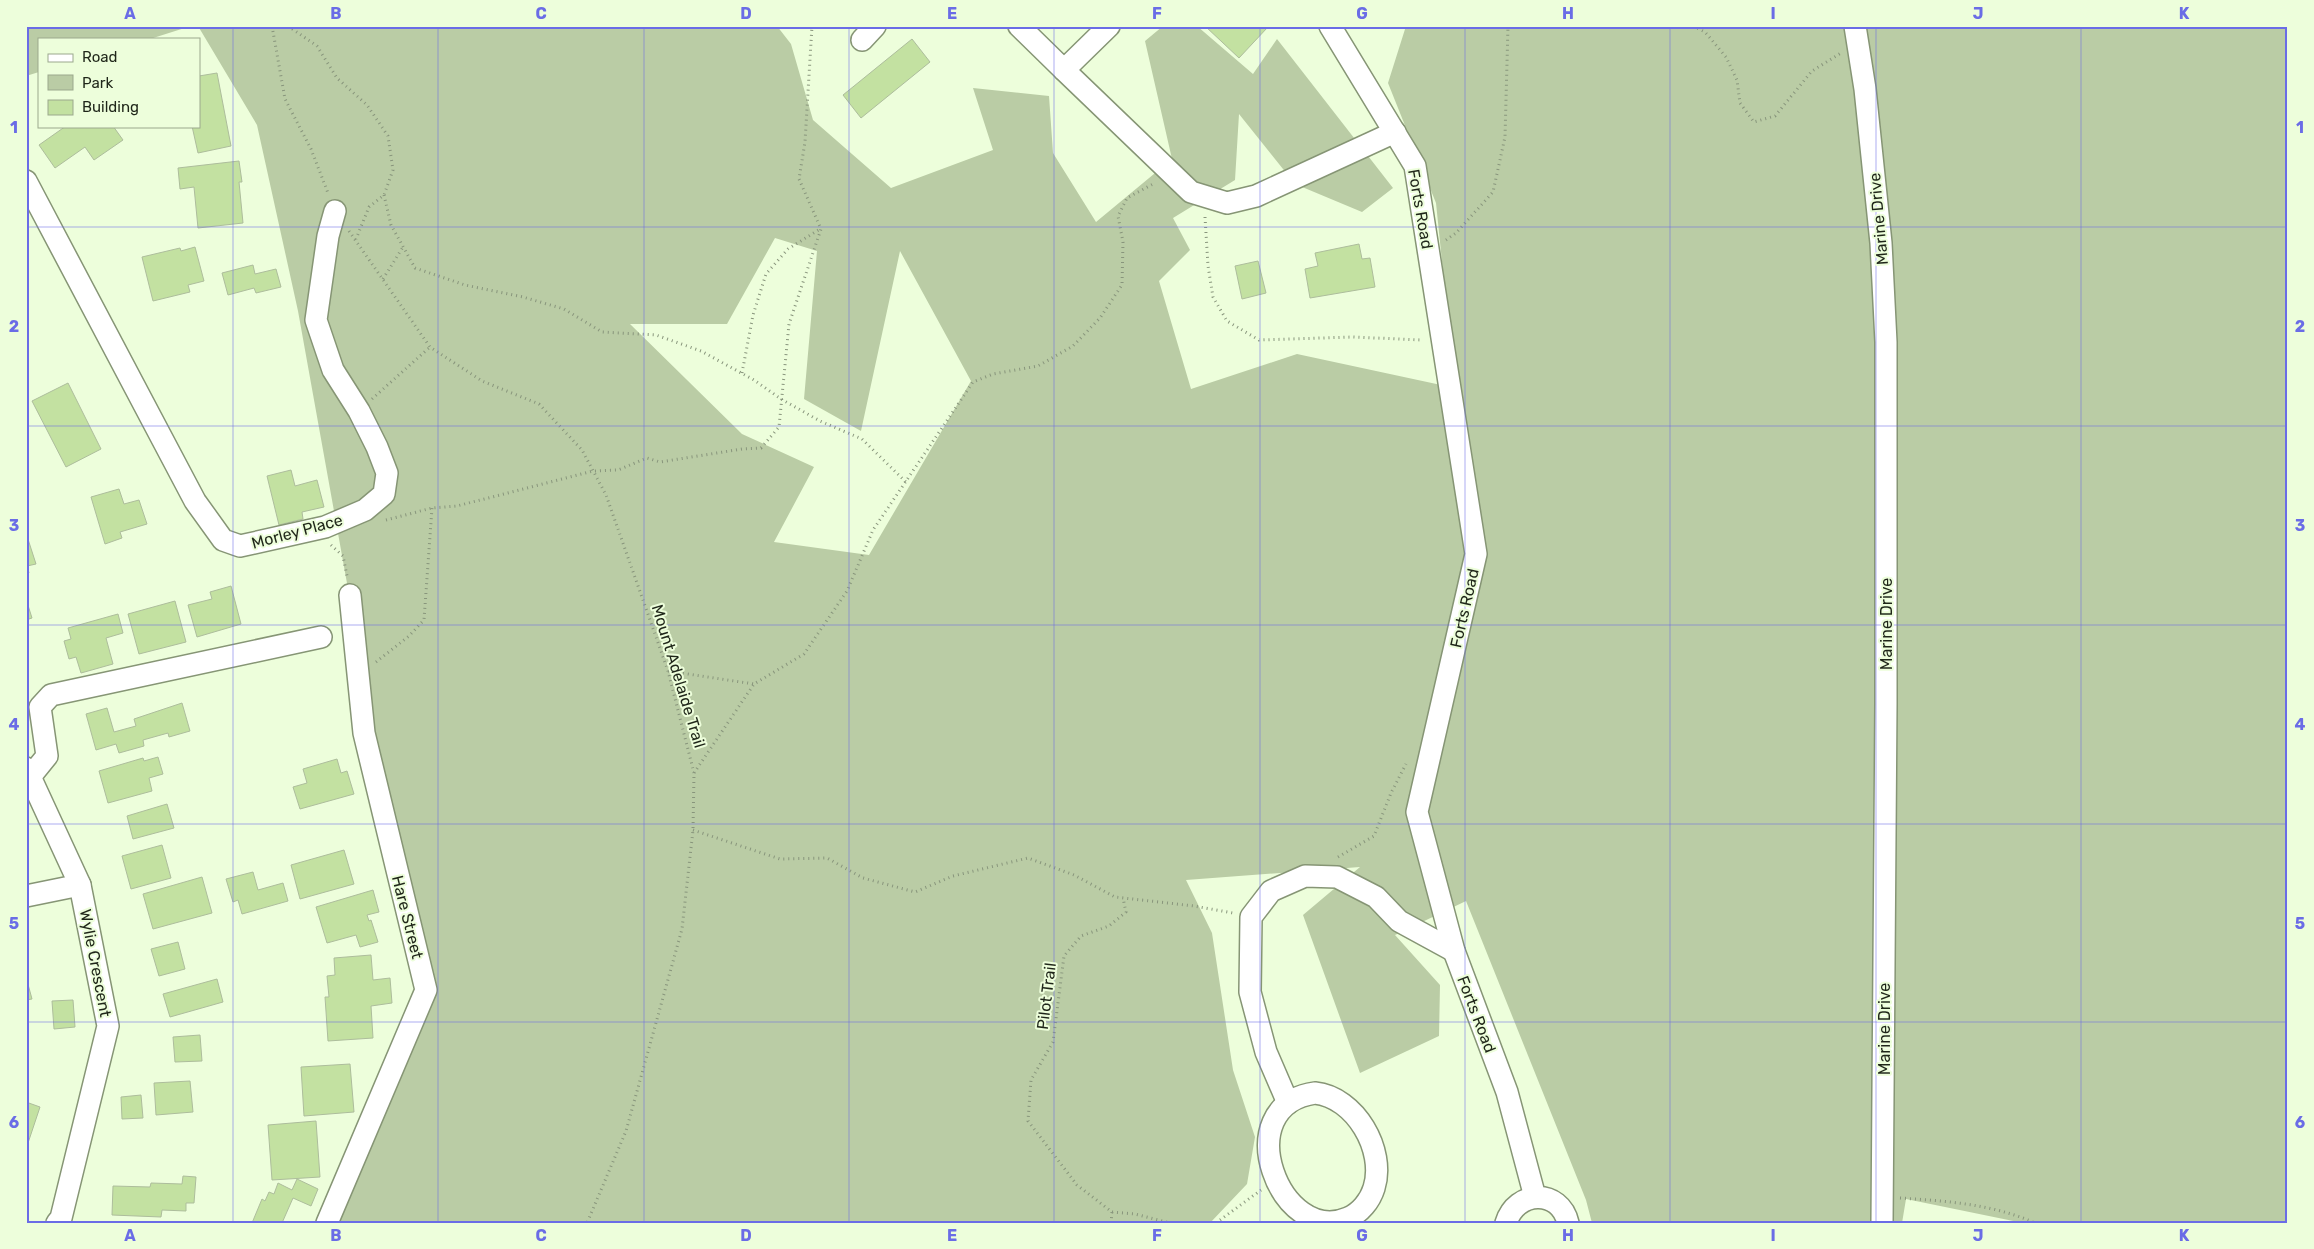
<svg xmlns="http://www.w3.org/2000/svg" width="2314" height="1249" font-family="Rubik,sans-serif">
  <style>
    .green { fill: #bacca5; fill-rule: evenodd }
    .building { fill: #c3e1a1; stroke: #adbd9c }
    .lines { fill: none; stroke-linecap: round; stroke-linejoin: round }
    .minor-casing { stroke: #869575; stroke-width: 24 }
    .path { stroke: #88957c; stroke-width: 3; stroke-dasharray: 1 4; stroke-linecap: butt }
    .minor { stroke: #fff; stroke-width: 21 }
    .grid { fill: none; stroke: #6a6ce6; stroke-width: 1; stroke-opacity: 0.55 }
    .labels { text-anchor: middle; stroke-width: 4; stroke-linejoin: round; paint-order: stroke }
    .street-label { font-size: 16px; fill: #1f2619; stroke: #edfedb }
    .neatline { fill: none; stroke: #6a6ce6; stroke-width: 2 }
    .grid-label { font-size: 16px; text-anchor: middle; font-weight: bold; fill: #6a6ce6 }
  </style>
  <rect width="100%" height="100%" fill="#edfedb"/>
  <g class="green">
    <polygon points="26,26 191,26 150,39 39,39 39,72 26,76"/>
    <path d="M198,26H777L791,44L813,120L891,188L993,150L973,88L1049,96L1053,153L1096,222L1172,159L1145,41L1163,26H1197L1253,74L1277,39L1393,188L1362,212L1295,184L1239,114L1235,180L1173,218L1190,250L1159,281L1191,389L1297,354L1455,388L1436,203L1388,83L1406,26H2288V1223H2023L1906,1199L1902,1223H1592L1586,1200L1466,901L1395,935L1440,985L1439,1036L1360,1073L1303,915L1360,867L1186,880L1212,933L1233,1070L1255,1137L1247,1184L1210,1223H327L422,1000L298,311L257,125ZM775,238L817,251L804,399L861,431L900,251L971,381L869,555L774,542L814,467L742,434L630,324H727Z"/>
  </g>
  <g class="building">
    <polygon points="1205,26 1264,26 1267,28 1239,58"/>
    <polygon points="912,39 930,62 861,118 843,95"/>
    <polygon points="217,73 231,146 198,153 192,126 199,126 199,76"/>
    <polygon points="66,126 113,126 123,140 94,160 85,147 55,168 39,145"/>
    <polygon points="239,161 242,182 239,182 243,223 198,228 194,187 180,189 178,168"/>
    <polygon points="1359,244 1362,259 1370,258 1375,287 1310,298 1305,269 1318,266 1315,253"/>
    <polygon points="195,247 204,281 188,285 190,292 153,301 142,257 180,248 181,251"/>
    <polygon points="1258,261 1266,293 1242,299 1235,266"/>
    <polygon points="253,265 255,274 276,269 281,287 256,293 254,288 228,295 222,273"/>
    <polygon points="68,383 101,449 66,467 32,401"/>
    <polygon points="291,470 295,486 317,480 324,507 302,512 303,519 279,525 267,476"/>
    <polygon points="119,489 124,504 139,500 147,524 120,532 122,538 105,544 91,497"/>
    <polygon points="26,533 36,564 27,566 29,573 26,574"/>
    <polygon points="231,586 241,624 197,637 188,605 212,599 210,592"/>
    <polygon points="26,599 32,618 26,620"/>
    <polygon points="175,601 186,642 139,654 128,614"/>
    <polygon points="118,614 123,633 106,638 113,664 81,673 76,657 69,659 64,641 71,639 68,628"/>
    <polygon points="182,703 190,731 169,737 168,733 143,740 144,746 119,753 116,744 96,750 86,714 107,708 114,732 136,726 134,719"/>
    <polygon points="158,757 163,774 149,778 152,791 108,803 99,771 143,758 144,761"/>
    <polygon points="337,759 341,773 347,771 354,794 300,809 293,787 307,783 303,769"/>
    <polygon points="167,804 174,828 133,839 127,816"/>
    <polygon points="162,845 171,878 131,889 122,856"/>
    <polygon points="344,850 354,884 300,899 291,865"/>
    <polygon points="253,872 258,890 283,883 288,901 242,914 238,900 233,902 226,879"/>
    <polygon points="202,877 212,913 153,929 143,894"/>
    <polygon points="373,890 379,912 367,915 369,921 371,920 378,942 360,947 356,935 327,943 316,907"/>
    <polygon points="178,942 185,969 159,976 151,949"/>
    <polygon points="371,955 373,980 390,978 392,1003 371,1006 373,1038 328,1041 325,997 329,997 327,976 335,975 334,958"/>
    <polygon points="26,977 32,999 26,1000"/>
    <polygon points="217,979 223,1002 170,1017 163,994"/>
    <polygon points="73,1000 75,1027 54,1029 52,1001"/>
    <polygon points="200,1035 202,1061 175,1062 173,1037"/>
    <polygon points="350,1064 354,1112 304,1116 301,1067"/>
    <polygon points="190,1081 193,1112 156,1115 154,1083"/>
    <polygon points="141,1095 143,1118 122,1119 121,1097"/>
    <polygon points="26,1102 40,1107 26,1149"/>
    <polygon points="316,1121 320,1177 272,1180 268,1125"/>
    <polygon points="183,1176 196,1177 194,1203 186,1203 186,1211 162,1210 161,1217 112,1215 113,1186 150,1187 151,1183 182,1184"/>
    <polygon points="297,1179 318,1189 311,1206 293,1198 282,1223 252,1223 262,1199 265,1201 269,1192 274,1194 278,1183 292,1190"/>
  </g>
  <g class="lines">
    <g class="minor-casing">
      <g id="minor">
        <polyline points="1019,26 1064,70 1109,26"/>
        <polyline points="1330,26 1415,166 1476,554 1417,812 1454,951 1507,1092 1535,1197"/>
        <polyline points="1855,26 1865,89 1881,243 1886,342 1886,704 1882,1223"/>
        <polyline points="862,40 875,26"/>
        <polyline points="1064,70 1191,192 1227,203 1256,196 1395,132"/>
        <polyline points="26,181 195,501 223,540 240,546 325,527 365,510 384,494 387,473 377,447 359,411 333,370 316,320 328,236 335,211"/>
        <polyline points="26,768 80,885 108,1026 61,1218 57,1223"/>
        <polyline points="30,777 47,756 40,707 51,695 321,637"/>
        <polyline points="26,896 80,885"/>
        <path d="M1315,1093C1355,1097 1386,1150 1374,1188C1370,1201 1360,1213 1348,1218C1281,1247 1226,1106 1315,1093Z"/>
        <polyline points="1288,1103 1266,1052 1250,992 1251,917 1271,891 1305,876 1337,877 1376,897 1399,921 1454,951"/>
        <polyline points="327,1223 426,990 364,733 350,595"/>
        <path d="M1506,1223C1516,1190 1560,1188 1568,1223"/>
      </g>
    </g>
    <g class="path">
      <polyline points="272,26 285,99 311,149 328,193"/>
      <polyline points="288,26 317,46 337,78 367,105 388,136 393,170 384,195 369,207 356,239"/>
      <polyline points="1693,26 1705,32 1726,57 1737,80 1740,103 1754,122 1775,116 1812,71 1841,53"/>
      <polyline points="384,195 391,225 415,268 465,285 523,297 564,309 602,332 656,335 701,351 754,380 781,399 820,421 862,439 906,482"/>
      <polyline points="1205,217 1208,266 1213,297 1227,321 1259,340 1353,337 1422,340"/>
      <polyline points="349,231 430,347 482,381 539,404 582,450 606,495 668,671 694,773 693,830 682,929 626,1131 587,1223"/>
      <polyline points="1446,240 1456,233 1493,192 1505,137 1508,26"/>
      <polyline points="383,279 403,247"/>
      <polyline points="742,373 753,315 766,274 788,249 820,229"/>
      <polyline points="372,399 430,347"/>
      <polyline points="386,520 432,508 457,506 593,471 618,470 647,458 660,462 742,449 761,448 779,427 789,324 821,229 799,179 805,142 812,26"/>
      <polyline points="331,545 343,556 347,576"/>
      <polyline points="376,662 409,636 424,620 432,508"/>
      <polyline points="668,671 754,684"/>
      <polyline points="694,773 754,684 804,654 847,591 873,530 973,382 993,374 1038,366 1073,346 1100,318 1122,285 1123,242 1118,216 1127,198 1155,183"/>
      <polyline points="693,830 780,859 827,858 863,878 915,892 953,876 1028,858 1074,875 1115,897 1194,906 1233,913"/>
      <polyline points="1338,857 1374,836 1391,793 1406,764"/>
      <path d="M1900,1198C1946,1201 1993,1204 2035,1223"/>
      <polyline points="1112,1212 1135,1214 1170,1223"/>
      <polyline points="1111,1223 1112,1212 1077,1185 1028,1121 1031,1080 1053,1042 1064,956 1081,936 1109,926 1126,912 1123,898"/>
      <polyline points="1216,1223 1261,1190"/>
    </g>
    <use href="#minor" class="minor"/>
  </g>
  <path class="grid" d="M233,26V1223M438,26V1223M644,26V1223M849,26V1223M1054,26V1223M1260,26V1223M1465,26V1223M1670,26V1223M1876,26V1223M2081,26V1223M26,227H2288M26,426H2288M26,625H2288M26,824H2288M26,1022H2288"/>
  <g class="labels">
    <g class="street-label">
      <text transform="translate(1421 209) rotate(80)" y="6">Forts Road</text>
      <text transform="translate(1878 219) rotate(-95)" y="6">Marine Drive</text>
      <text transform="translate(297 531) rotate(-15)" y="6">Morley Place</text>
      <text transform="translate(1464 608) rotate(-77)" y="6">Forts Road</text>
      <text transform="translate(1886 624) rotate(-90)" y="6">Marine Drive</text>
      <text transform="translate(679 676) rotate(73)" y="6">Mount Adelaide Trail</text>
      <text transform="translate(408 917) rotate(76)" y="6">Hare Street</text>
      <text transform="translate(96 963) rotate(79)" y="6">Wylie Crescent</text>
      <text transform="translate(1046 996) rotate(-83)" y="6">Pilot Trail</text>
      <text transform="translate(1477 1014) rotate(69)" y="6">Forts Road</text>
      <text transform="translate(1884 1029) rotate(-90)" y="6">Marine Drive</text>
    </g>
  </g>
  <rect width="2314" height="1249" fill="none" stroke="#edfedb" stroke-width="55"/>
  <rect x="38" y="38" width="162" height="90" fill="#edfedb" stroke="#9ba88d"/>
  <rect x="48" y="54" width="25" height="8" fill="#ffffff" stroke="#9ba88d"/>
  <text x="82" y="62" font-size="15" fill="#1f2619">Road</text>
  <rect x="48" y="75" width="25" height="15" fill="#bacca5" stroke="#9ba88d"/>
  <text x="82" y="88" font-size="15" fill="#1f2619">Park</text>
  <rect x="48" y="100" width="25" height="15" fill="#c3e1a1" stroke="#9ba88d"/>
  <text x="82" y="112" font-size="15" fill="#1f2619">Building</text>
  <rect x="28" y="28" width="2258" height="1194" class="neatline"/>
  <g class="grid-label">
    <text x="130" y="19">A</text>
    <text x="336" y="19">B</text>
    <text x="541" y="19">C</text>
    <text x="746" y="19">D</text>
    <text x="952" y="19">E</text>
    <text x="1157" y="19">F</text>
    <text x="1362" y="19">G</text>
    <text x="1568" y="19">H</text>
    <text x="1773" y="19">I</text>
    <text x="1978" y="19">J</text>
    <text x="2184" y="19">K</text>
    <text x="14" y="133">1</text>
    <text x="2300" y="133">1</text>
    <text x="14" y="332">2</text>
    <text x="2300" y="332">2</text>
    <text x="14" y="531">3</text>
    <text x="2300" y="531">3</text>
    <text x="14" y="730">4</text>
    <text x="2300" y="730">4</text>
    <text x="14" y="929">5</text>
    <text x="2300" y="929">5</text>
    <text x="14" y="1128">6</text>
    <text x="2300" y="1128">6</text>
    <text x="130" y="1241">A</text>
    <text x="336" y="1241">B</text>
    <text x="541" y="1241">C</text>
    <text x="746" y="1241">D</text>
    <text x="952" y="1241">E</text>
    <text x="1157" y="1241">F</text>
    <text x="1362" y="1241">G</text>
    <text x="1568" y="1241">H</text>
    <text x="1773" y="1241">I</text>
    <text x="1978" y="1241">J</text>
    <text x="2184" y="1241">K</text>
  </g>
</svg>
